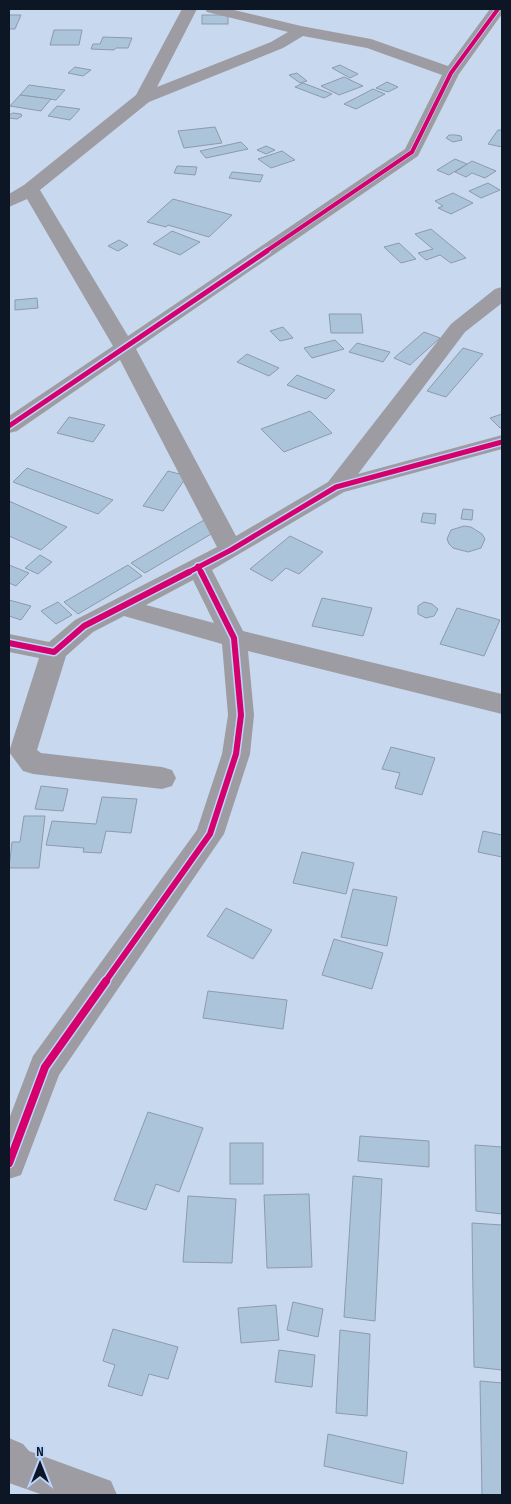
<svg xmlns="http://www.w3.org/2000/svg" width="511" height="1504" font-family="'Sofia Sans Condensed',sans-serif">
  <style>
    .building { fill: #abc4da; stroke: #8c9bab }
    .lines { fill: none; stroke-linecap: round; stroke-linejoin: round }
    .street { fill: #9e9ca3; fill-rule: evenodd }
    .cycleway-far3-casing { stroke: #b9d4fe; stroke-width: 5.5 }
    .cycleway-far2-casing { stroke: #b9d4fe; stroke-width: 8 }
    .cycleway-far1-casing { stroke: #b9d4fe; stroke-width: 9 }
    .cycleway-casing { stroke: #b9d4fe; stroke-width: 11 }
    .cycleway-far3 { stroke: #d6006c; stroke-width: 4 }
    .cycleway-far2 { stroke: #d6006c; stroke-width: 5 }
    .cycleway-far1 { stroke: #d6006c; stroke-width: 6 }
    .cycleway { stroke: #d6006c; stroke-width: 8 }
  </style>
  <rect width="100%" height="100%" fill="#c8d8ef"/>
  <g class="building">
    <polygon points="9,15 21,15 15,29 9,29"/>
    <rect x="202" y="15" width="26" height="9"/>
    <polygon points="54,30 82,30 79,45 50,45"/>
    <polygon points="103,37 132,38 128,48 116,48 114,50 91,49 93,44 100,44"/>
    <polygon points="340,65 358,74 350,78 332,68"/>
    <polygon points="75,67 91,70 83,76 68,73"/>
    <polygon points="297,73 307,81 300,83 289,75"/>
    <polygon points="344,77 363,86 339,95 321,86"/>
    <polygon points="387,82 398,87 388,92 376,88"/>
    <polygon points="303,83 332,94 324,98 295,87"/>
    <polygon points="29,85 65,90 56,100 20,95"/>
    <polygon points="373,89 385,94 356,109 344,104"/>
    <polygon points="20,95 51,99 41,111 10,106"/>
    <polygon points="57,106 80,109 70,120 48,116"/>
    <polygon points="13,113 21,114 22,116 17,119 9,118 9,115"/>
    <polygon points="215,127 222,143 184,148 178,131"/>
    <polygon points="498,130 502,130 502,147 488,144"/>
    <polygon points="456,135 461,136 462,140 453,142 446,138 449,135"/>
    <polygon points="241,142 248,149 206,158 200,151"/>
    <polygon points="266,146 275,150 266,154 257,150"/>
    <polygon points="282,151 295,160 271,168 258,159"/>
    <polygon points="455,159 467,164 449,175 437,170"/>
    <polygon points="472,161 496,171 485,178 472,173 466,177 455,172"/>
    <polygon points="177,166 197,167 195,175 174,173"/>
    <polygon points="232,172 263,175 260,182 229,178"/>
    <polygon points="488,183 500,190 481,198 469,191"/>
    <polygon points="453,193 473,203 451,214 438,208 443,206 435,201"/>
    <polygon points="173,199 232,215 209,237 168,225 166,227 147,222"/>
    <polygon points="431,229 466,258 451,263 440,255 426,260 418,253 433,249 415,234"/>
    <polygon points="172,231 200,242 180,255 153,244"/>
    <polygon points="119,240 128,245 118,251 108,246"/>
    <polygon points="399,243 416,259 401,263 384,247"/>
    <polygon points="37,298 38,308 15,310 15,300"/>
    <polygon points="329,314 361,314 363,333 331,333"/>
    <polygon points="283,327 293,338 280,341 270,331"/>
    <polygon points="424,332 440,338 410,365 394,358"/>
    <polygon points="335,340 344,349 312,358 304,348"/>
    <polygon points="357,343 390,352 383,362 349,352"/>
    <polygon points="463,348 483,354 446,397 427,391"/>
    <polygon points="247,354 279,368 269,376 237,362"/>
    <polygon points="297,375 335,390 326,399 287,385"/>
    <polygon points="310,411 332,433 284,452 261,429"/>
    <polygon points="502,414 502,427 500,428 490,418"/>
    <polygon points="69,417 105,425 93,442 57,433"/>
    <polygon points="27,468 113,500 98,514 13,482"/>
    <polygon points="168,471 187,476 163,511 143,506"/>
    <polygon points="9,501 67,527 41,550 9,536"/>
    <polygon points="463,509 473,510 472,520 461,519"/>
    <polygon points="423,513 436,514 435,524 421,522"/>
    <polygon points="204,520 218,530 145,573 131,563"/>
    <polygon points="464,526 471,527 482,534 485,539 481,548 468,552 453,548 449,544 447,539 451,530"/>
    <polygon points="290,536 323,552 299,574 286,568 272,581 250,569"/>
    <polygon points="40,555 52,562 38,574 25,568"/>
    <polygon points="9,565 29,573 16,586 9,583"/>
    <polygon points="128,565 142,576 78,614 64,602"/>
    <polygon points="322,598 372,608 363,636 312,626"/>
    <polygon points="9,600 31,606 21,620 9,616"/>
    <polygon points="58,602 72,615 56,624 41,611"/>
    <polygon points="424,602 432,604 438,609 434,616 426,618 418,614 418,606"/>
    <polygon points="457,608 500,620 484,656 440,644"/>
    <polygon points="391,747 435,758 422,795 395,788 400,773 382,769"/>
    <polygon points="41,786 68,789 63,811 35,809"/>
    <polygon points="102,797 137,799 131,833 106,831 101,853 83,852 84,848 46,845 52,821 96,824"/>
    <polygon points="24,816 45,816 39,868 9,868 12,842 20,842"/>
    <polygon points="483,831 502,835 502,857 478,852"/>
    <polygon points="302,852 354,863 346,894 293,883"/>
    <polygon points="353,889 397,897 387,946 341,937"/>
    <polygon points="226,908 272,930 253,959 207,936"/>
    <polygon points="334,939 383,953 372,989 322,975"/>
    <polygon points="208,991 287,1000 283,1029 203,1018"/>
    <polygon points="148,1112 203,1128 179,1192 156,1184 146,1210 114,1200"/>
    <polygon points="360,1136 429,1141 429,1167 358,1161"/>
    <rect x="230" y="1143" width="33" height="41"/>
    <polygon points="475,1145 502,1147 502,1214 476,1211"/>
    <polygon points="353,1176 382,1179 375,1321 344,1317"/>
    <polygon points="309,1194 312,1267 267,1268 264,1195"/>
    <polygon points="188,1196 236,1199 232,1263 183,1262"/>
    <polygon points="472,1223 502,1225 502,1370 474,1367"/>
    <polygon points="293,1302 323,1309 318,1337 287,1330"/>
    <polygon points="276,1305 279,1340 241,1343 238,1308"/>
    <polygon points="113,1329 178,1347 168,1379 149,1374 142,1396 108,1386 115,1365 103,1361"/>
    <polygon points="340,1330 370,1334 367,1416 336,1413"/>
    <polygon points="279,1350 315,1355 312,1387 275,1382"/>
    <polygon points="480,1381 502,1383 502,1495 482,1495"/>
    <polygon points="328,1434 407,1452 403,1484 324,1466"/>
  </g>
  <g class="lines">
    <g class="street">
      <path d="M182,9H197L157,87L271,42L288,32L207,12L205,9H230L301,26L371,39L448,66L490,9H502V14L459,74L418,156L136,349L236,536L328,482L451,324L495,289L502,287V303L465,332L358,474L502,435V449L344,492L212,570L243,631L502,694V714L248,651L254,715L250,754L224,834L59,1075L21,1175L9,1179V1119L33,1056L197,830L222,754L228,715L222,644L124,616L93,632L66,656L37,750L41,753L162,767L172,770L176,778L172,786L162,789L33,774L23,771L9,752L39,658L9,652V634L49,642L75,620L217,547L120,360L17,431L9,433V416L113,346L27,199L9,207V194L24,185L136,95ZM303,36L367,48L442,75L405,149L128,336L40,190L149,102L283,48ZM193,580L214,623L146,605Z"/>
      <polygon points="9,1438 23,1444 29,1451 111,1481 117,1495 43,1495 9,1483"/>
    </g>
    <g class="cycleway-far3-casing">
      <polyline id="cycleway-far3" points="265,252 412,152 451,73 498,9"/>
    </g>
    <g class="cycleway-far2-casing">
      <g id="cycleway-far2">
        <polyline points="9,426 267,251"/>
        <polyline points="198,566 201,573"/>
        <polyline points="187,573 231,550 336,487 502,442"/>
      </g>
    </g>
    <g class="cycleway-far1-casing">
      <g id="cycleway-far1">
        <polyline points="9,643 54,652 84,626 189,572"/>
        <polyline points="105,982 210,834 236,754 241,715 234,638 201,572"/>
      </g>
    </g>
    <g class="cycleway-casing">
      <polyline id="cycleway" points="9,1163 45,1067 106,981"/>
    </g>
    <use href="#cycleway-far3" class="cycleway-far3"/>
    <use href="#cycleway-far2" class="cycleway-far2"/>
    <use href="#cycleway-far1" class="cycleway-far1"/>
    <use href="#cycleway" class="cycleway"/>
  </g>
  <rect width="511" height="1504" fill="none" stroke="#0d1625" stroke-width="20"/>
  <g transform="translate(40 1464)" stroke="#b9d4fe" stroke-width="4" paint-order="stroke">
  <path d="M0-4L9 19L0 12L-9 19Z" fill="#0d1625"/>
  <text y="-8" font-size="14" font-weight="bold" text-anchor="middle" fill="#0d1625">N</text>
  </g>
</svg>
